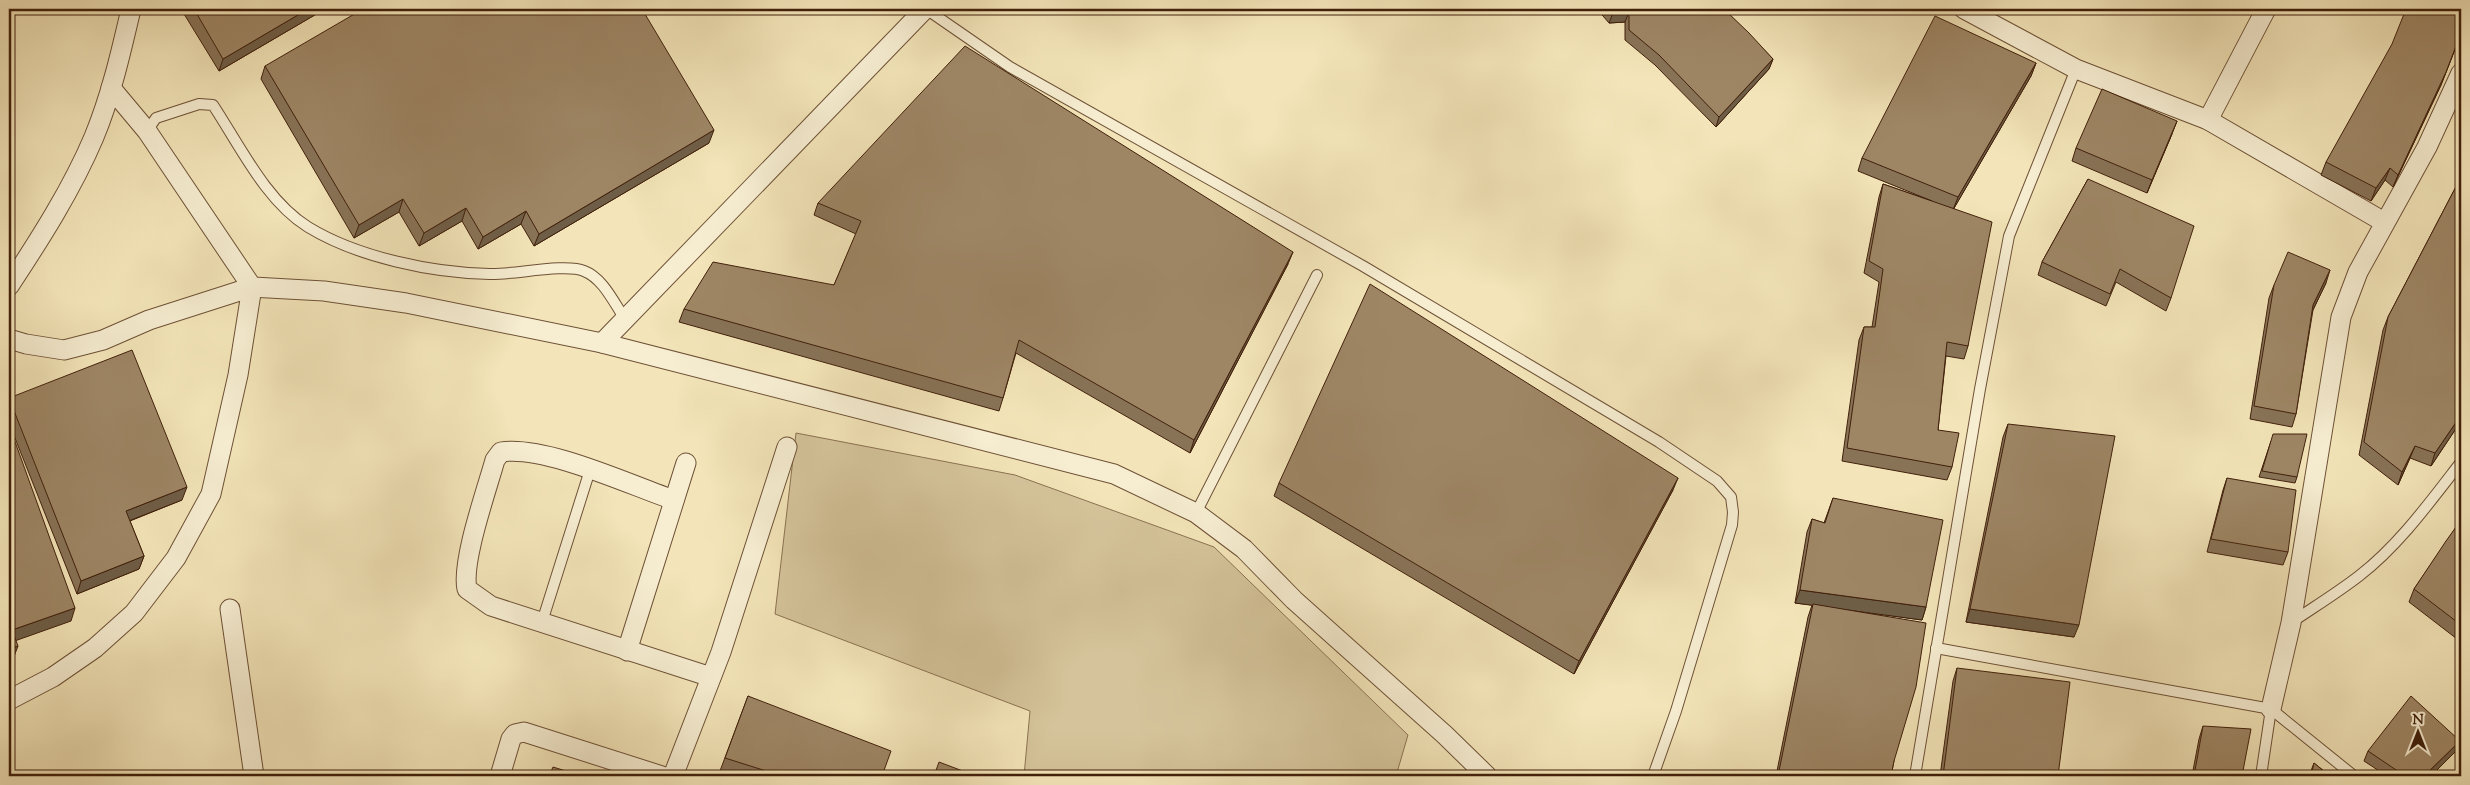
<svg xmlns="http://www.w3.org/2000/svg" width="2470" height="785" font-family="'Sorts Mill Goudy',serif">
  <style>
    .green { fill: #d5c49b; stroke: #8b7253 }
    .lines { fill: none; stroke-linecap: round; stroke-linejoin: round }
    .lane-casing { stroke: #6e5136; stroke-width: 12 }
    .street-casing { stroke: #6e5136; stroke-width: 21 }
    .lane { stroke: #f7eed2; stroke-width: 10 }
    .street { stroke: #f7eed2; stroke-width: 19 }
    .wall { fill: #887357; stroke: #41200b }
    .shaded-wall { fill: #6f5e47; stroke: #41200b }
    .building { fill: #9e8665; stroke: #41200b }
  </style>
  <rect width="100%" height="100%" fill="#f3e5b9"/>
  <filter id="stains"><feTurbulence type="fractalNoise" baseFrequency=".004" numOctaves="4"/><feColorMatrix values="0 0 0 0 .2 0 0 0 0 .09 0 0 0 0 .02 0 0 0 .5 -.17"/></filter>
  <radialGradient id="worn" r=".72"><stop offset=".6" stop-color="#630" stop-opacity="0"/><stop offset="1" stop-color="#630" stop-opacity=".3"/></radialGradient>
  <polygon class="green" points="796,433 1015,475 1214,547 1408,735 1396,776 1024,776 1030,711 775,614"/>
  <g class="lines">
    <g class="lane-casing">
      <g id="lane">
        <polyline points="926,9 1010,67 1363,266 1659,442 1717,481 1731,497 1733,512 1732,525 1676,711 1653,776"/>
        <path d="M147,131L156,118L199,104L213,105C240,146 266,201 308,227C357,257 432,273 490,274C512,275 566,263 584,271C603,278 614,303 625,319"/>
        <polyline points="1196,513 1317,275"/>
        <polyline points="542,622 590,470"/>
        <path d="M2292,622C2314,607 2337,593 2359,576C2399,545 2430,502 2461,462"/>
        <polyline points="1936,648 2271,709 2354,776"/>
        <polyline points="1915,776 1980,389 2009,236 2076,69"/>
        <polyline points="2261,776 2271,709"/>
      </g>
    </g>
    <g class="street-casing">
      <g id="street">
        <polyline points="1964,9 2076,69 2208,120 2384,222"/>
        <polyline points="111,88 147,131 252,287 324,291 406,303 602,343 1114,474 1196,513 1244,549 1294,600 1445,735 1487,776"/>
        <polyline points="2208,120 2266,9"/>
        <path d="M9,286C40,239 72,189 94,137C111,96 121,52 131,9"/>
        <polyline points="9,339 26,344 64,350 103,340 149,320 252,287 238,375 211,494 176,558 134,613 95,648 53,677 9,700"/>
        <polyline points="602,343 925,9"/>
        <path d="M674,500C630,485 545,445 501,452L495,460C487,489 461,562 467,589L491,606L711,677"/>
        <polyline points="230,609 254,776"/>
        <polyline points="627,651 686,463"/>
        <polyline points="2271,709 2291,623 2341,317 2358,272 2427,147 2461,73"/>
        <polyline points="500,776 511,739 515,734 524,732 662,776"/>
        <polyline points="673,776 721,652 787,447"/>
      </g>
    </g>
    <use href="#lane" class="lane"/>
    <use href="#street" class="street"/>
  </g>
  <g class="wall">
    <polygon points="181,9 325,9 219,71"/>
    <polygon points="1597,9 1724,9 1773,59 1769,69 1716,127 1655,65 1625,40 1625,22 1609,23"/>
    <polygon points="2461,34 2441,85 2393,187 2385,180 2371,201 2321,175 2326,162"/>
    <polygon points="2036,63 2031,76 1954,208 1968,346 1964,359 1946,356 1938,430 1952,467 1947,480 1842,461 1859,340 1864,327 1872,327 1879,282 1864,273 1879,197 1883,184 1932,201 1858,171 1862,158"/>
    <polygon points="265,66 709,143 534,246 521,224 478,249 462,221 419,246 399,212 354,238 261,79"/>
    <polygon points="2172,134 2147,193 2072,161 2076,148"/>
    <polygon points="2461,177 2461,421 2431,466 2410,458 2398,485 2359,455 2383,330 2388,317"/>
    <polygon points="2088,179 2171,298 2166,311 2116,282 2106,306 2038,275 2042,262"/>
    <polygon points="818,203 1288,264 1190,453 1016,353 1003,398 999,411 679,322 684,309 834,285 856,234 814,215"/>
    <polygon points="2326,283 2313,310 2296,414 2292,427 2250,419 2269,298 2274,285"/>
    <polygon points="9,398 182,500 130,521 144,556 139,569 77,594 9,423"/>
    <polygon points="2008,424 2074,637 1966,622 2003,437"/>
    <polygon points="2271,441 2297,477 2295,483 2259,477"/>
    <polygon points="2227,478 2288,552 2283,565 2207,552 2223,490"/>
    <polygon points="1279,483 1673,490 1574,674 1274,496"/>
    <polygon points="1833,498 1926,607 1922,620 1856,611 1894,761 1891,776 1776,776 1808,617 1812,605 1795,603 1807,532 1812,519 1824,523"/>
    <polygon points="2461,520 2461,642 2409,602 2414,589"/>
    <polygon points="1957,668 2058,776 1940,776 1953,681"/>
    <polygon points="748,696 882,776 736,776 720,771"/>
    <polygon points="2203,726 2242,776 2192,776 2199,739"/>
    <polygon points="2368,751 2456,751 2431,776 2387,776 2364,761"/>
    <polygon points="2314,763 2330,776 2309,776"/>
  </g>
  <g class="shaded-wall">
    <polygon points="308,9 325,9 219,71 223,59"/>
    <polygon points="1629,12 1625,22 1609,23 1613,13"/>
    <polygon points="2461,34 2441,85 2393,187 2398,175"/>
    <polygon points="1773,59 1769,69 1716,127 1719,117"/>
    <polygon points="2036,63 2031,76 1953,210 1958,197"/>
    <polygon points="2177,121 2172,134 2147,193 2152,180"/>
    <polygon points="714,130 709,143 534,246 539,234"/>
    <polygon points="2390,168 2385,180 2371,201 2376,188"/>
    <polygon points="403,199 399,212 354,238 359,225"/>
    <polygon points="466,208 462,221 419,246 424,233"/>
    <polygon points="526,211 521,224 478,249 483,237"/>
    <polygon points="1293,252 1288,264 1190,453 1194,440"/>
    <polygon points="2330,270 2326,283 2309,318 2313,305"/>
    <polygon points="2461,415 2461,421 2431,466 2435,453"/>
    <polygon points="2415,446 2410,458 2398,485 2402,472"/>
    <polygon points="1678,478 1673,490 1574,674 1579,661"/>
    <polygon points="187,487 182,500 121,524 126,511"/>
    <polygon points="144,556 139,569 77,594 81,581"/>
    <polygon points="1800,590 1926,607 1922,620 1795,603"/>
    <polygon points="75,608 71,621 9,643 12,630"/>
    <polygon points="1970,609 2079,625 2074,637 1966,622"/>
    <polygon points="18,646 13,659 9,660 9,649"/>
    <polygon points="2460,741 2456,751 2431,776 2424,776"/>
  </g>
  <g class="building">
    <polygon points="194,9 308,9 223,59"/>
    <polygon points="363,9 642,9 714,130 539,234 526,211 483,237 466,208 424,233 403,199 359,225 265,66"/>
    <polygon points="1609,9 1724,9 1749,33 1773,59 1719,117 1659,55 1629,30 1629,12 1613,13"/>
    <polygon points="2406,9 2461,9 2461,33 2446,72 2398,175 2390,168 2376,188 2326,162 2392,44"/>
    <polygon points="1935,16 2036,63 1958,197 1862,158"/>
    <polygon points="965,46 1293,252 1194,440 1019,340 1003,398 684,309 713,262 834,285 861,221 818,203"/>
    <polygon points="2102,89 2177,121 2152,180 2076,148"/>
    <polygon points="2461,177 2461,415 2435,453 2415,446 2402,472 2364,442 2388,317"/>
    <polygon points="2088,179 2194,226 2171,298 2120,269 2110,294 2042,262"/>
    <polygon points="1883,184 1992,222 1968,346 1947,342 1938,430 1959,433 1952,467 1847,448 1864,327 1875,327 1883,269 1869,261"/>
    <polygon points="2288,252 2330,270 2313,305 2296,414 2254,406 2274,285"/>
    <polygon points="1370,284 1678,478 1579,661 1279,483"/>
    <polygon points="132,350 187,487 126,511 144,556 81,581 9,398"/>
    <polygon points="2008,424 2115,436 2079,625 1970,609"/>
    <polygon points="9,425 75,608 12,630 18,646 9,649"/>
    <polygon points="2273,434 2307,434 2297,477 2262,471"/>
    <polygon points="2227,478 2296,490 2288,552 2211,539"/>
    <polygon points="1833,498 1943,520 1926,607 1800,590 1812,519 1825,523"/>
    <polygon points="2461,520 2461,625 2414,589 2446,541"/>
    <polygon points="1813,604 1926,623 1916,687 1894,761 1891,776 1778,776"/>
    <polygon points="1957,668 2070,682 2058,776 1943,776"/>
    <polygon points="748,696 891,751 882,776 782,776 725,758"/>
    <polygon points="2411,696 2460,741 2424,776 2405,776 2368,751"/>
    <polygon points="2203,726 2251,729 2242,776 2194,776"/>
    <polygon points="939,762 976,776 934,776"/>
    <polygon points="2314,763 2330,776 2311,776"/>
    <polygon points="553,767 582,776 549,776"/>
  </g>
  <rect width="2470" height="785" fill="none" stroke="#f3e5b9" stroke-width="30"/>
  <rect x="10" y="10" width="2450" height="765" fill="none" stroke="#41200b" stroke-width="2.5"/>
  <rect x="15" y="15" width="2440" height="755" fill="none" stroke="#41200b"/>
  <g transform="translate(2418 732)" stroke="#f7eed2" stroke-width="4" paint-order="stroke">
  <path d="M0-4L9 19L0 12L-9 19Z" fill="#41200b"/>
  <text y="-8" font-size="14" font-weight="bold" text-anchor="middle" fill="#41200b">N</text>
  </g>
  <rect width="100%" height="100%" filter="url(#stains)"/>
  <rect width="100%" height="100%" fill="url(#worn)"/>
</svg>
